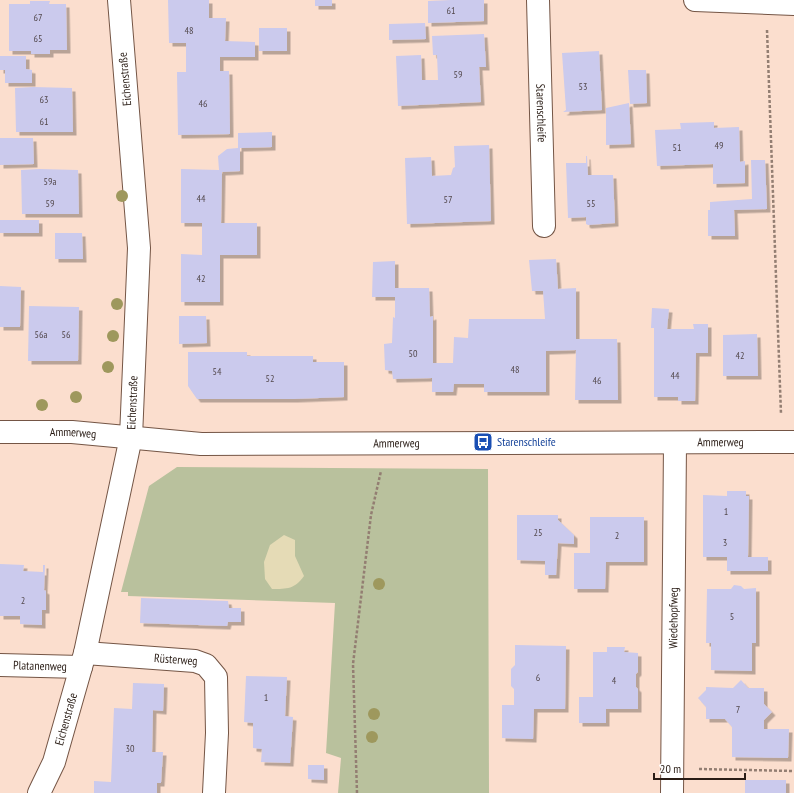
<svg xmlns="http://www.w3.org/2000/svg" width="794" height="793" font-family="'PT Sans Narrow',sans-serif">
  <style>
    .green { fill: #b9c19d }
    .sand { fill: #e5dbb6 }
    .building { fill: #cbcaed; filter: url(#shadow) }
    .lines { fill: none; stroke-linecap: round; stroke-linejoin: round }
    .minor-casing { stroke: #745545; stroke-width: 24 }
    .path { stroke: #937e72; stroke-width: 2.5; stroke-dasharray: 3 2; stroke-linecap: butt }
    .minor { stroke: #fff; stroke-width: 22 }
    .tree { fill: #9e985d }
    .labels { text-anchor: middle; stroke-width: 3; stroke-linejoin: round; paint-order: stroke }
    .number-label { font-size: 10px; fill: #52484c }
    .street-label { font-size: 12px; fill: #2a1d16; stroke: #fff }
    .transit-label { font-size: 12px; fill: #164399; stroke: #fff; text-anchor: start }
  </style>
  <defs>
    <filter id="shadow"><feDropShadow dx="3.5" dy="3.5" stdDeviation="0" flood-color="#0004"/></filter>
  </defs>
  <rect width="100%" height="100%" fill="#fbdece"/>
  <polygon class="green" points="177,467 488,469 489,793 338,793 341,758 326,753 335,603 128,596 128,592 121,592 149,486"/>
  <path class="sand" d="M284,535L295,540V556L304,576C295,589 287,589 272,589L265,579L264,562L270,545Z"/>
  <g class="building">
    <polygon points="168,0 209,0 209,18 226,18 225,41 255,42 255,57 220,57 220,71 229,71 230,134 178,135 177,72 186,72 186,43 169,43"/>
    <rect x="315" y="0" width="17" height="6"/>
    <polygon points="451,0 484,0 484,21 428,23 428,1"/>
    <polygon points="30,1 50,1 49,4 66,4 67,50 50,50 50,54 31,54 31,51 9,51 9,4 30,4"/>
    <polygon points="425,23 426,39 389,40 389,24"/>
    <rect x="259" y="28" width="28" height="23"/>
    <polygon points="484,34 486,67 479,67 481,102 398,106 396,56 421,55 422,80 438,80 437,55 433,55 432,36"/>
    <polygon points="599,51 602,110 563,112 566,110 562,53"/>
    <polygon points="0,56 26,56 26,69 32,70 32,83 5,83 5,70 0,70"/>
    <polygon points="628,70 646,70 647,103 630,104"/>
    <polygon points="33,87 72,88 73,132 16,132 15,88"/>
    <polygon points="629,103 631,144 606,145 606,108"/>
    <polygon points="714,122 714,128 739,127 740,162 745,161 745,183 713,184 713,164 657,166 655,130 681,129 680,123"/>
    <polygon points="272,132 272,147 240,148 240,171 222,172 221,223 257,223 257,255 220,255 220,302 181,302 181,254 202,255 202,223 181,223 181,169 219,170 218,156 227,149 238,148 238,133"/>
    <polygon points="0,138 33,138 34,164 0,165"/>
    <polygon points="489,145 491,221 407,224 405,158 431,157 432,176 451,175 453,168 455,167 454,146"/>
    <polygon points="586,156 587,156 588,175 613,175 615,223 588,225 586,224 586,217 568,218 566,163 586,163"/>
    <polygon points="751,160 765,160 767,209 734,210 735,236 708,236 708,210 710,210 710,202 752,199"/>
    <polygon points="39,169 78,170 79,214 22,214 21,170"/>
    <rect x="0" y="220" width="39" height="13"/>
    <polygon points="55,233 82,233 83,259 55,259"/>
    <polygon points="556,259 558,289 576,288 576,339 617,339 618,400 575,400 576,350 546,351 546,392 484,392 484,384 454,384 453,392 432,392 432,378 393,379 392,371 385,370 384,344 392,343 393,317 395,318 395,297 372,297 373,262 395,261 395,288 429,288 430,317 433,316 433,363 453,363 454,337 468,338 469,319 545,319 543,291 532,291 529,260"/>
    <polygon points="0,286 21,287 20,327 0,327"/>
    <polygon points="29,306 79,307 78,361 28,361"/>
    <polygon points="652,308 669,309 667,329 694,329 693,324 708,324 708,353 696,353 695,401 678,401 678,397 654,397 654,328 651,328"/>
    <polygon points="179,316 206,316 207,343 179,344"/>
    <polygon points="757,334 758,376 723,376 723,335"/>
    <polygon points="188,352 247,352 247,356 313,356 313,362 344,362 344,397 294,399 197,399 188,386"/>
    <polygon points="727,491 746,491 746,496 749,496 748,557 768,557 768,571 727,571 727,557 703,557 703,495 727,496"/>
    <polygon points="517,515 558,515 558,520 574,535 574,544 558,543 556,575 545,575 545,561 517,560"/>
    <polygon points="590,517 644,517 644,562 606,562 605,589 574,589 574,553 590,553"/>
    <polygon points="0,564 24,565 23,571 43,572 43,565 45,565 44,590 46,591 46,610 42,610 42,625 20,624 20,616 0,616"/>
    <polygon points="734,585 741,586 744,589 756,588 756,643 752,643 752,671 711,670 711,643 706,643 707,589 731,589"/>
    <polygon points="141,598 228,601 229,608 241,608 241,622 228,622 227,626 140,623"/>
    <polygon points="515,645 566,646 565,709 534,709 533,739 502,738 502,705 514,705 514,689 511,686 511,669 515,665"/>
    <polygon points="607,647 625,647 624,652 638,653 638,672 636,674 636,687 638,689 638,709 606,709 606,723 579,723 579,697 593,697 593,652 607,652"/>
    <polygon points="246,676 287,677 285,716 293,717 290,763 261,762 262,749 253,748 253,723 244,722"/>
    <polygon points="741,680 748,688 764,688 764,704 772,712 764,720 764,729 789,729 788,758 732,757 732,727 725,719 706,719 706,707 698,698 706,690 706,687 733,688"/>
    <polygon points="133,683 164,684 163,711 153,710 152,752 163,752 161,783 157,783 157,793 94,793 94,781 111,782 114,708 132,709"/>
    <polygon points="308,765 324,765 324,780 308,779"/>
    <rect x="745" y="780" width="41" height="13"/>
  </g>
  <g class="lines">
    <g class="minor-casing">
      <g id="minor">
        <path id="s1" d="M538,0L544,226"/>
        <polyline points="695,0 794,4"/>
        <path id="s2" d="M0,432H72L201,444L794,442"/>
        <path id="s3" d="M85,653L195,661L206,665L216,677L217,733L214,793"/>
        <path id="s4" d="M0,665L81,667"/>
        <path id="s5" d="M39,793L54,762L85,653L131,437L139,248L119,0"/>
        <path id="s6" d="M672,793L675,443"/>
      </g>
    </g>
    <g class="path">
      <polyline points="767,30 781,414"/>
      <polyline points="699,769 794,771"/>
      <polyline points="357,793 353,664 371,515 381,471"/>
    </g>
    <use href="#minor" class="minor"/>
  </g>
  <g class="tree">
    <circle cx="122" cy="196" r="6"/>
    <circle cx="117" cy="304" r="6"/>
    <circle cx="113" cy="336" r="6"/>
    <circle cx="108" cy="367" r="6"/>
    <circle cx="76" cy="397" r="6"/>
    <circle cx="42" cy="405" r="6"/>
    <circle cx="379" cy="584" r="6"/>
    <circle cx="374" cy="714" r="6"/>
    <circle cx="372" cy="737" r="6"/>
  </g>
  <defs>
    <g id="bus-square" transform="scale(1)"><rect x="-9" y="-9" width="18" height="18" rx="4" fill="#1a4fb4" stroke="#fff"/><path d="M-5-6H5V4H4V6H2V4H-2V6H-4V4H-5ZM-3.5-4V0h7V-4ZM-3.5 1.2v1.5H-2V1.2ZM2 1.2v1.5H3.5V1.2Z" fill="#fff"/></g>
  </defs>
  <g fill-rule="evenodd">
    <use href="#bus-square" x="483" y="442"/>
  </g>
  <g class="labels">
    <g class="number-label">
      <text x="451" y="14">61</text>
      <text x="38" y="21">67</text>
      <text x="189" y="34">48</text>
      <text x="38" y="42">65</text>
      <text x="458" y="78">59</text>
      <text x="583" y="90">53</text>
      <text x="44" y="103">63</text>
      <text x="203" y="107">46</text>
      <text x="44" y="125">61</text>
      <text x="719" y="149">49</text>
      <text x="677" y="151">51</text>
      <text x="50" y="185">59a</text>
      <text x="201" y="202">44</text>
      <text x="448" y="203">57</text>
      <text x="50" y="207">59</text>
      <text x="591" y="207">55</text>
      <text x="201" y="282">42</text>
      <text x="41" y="338">56a</text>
      <text x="66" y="338">56</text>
      <text x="413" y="357">50</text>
      <text x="740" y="359">42</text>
      <text x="515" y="373">48</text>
      <text x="217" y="375">54</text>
      <text x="675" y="379">44</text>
      <text x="270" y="382">52</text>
      <text x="597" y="384">46</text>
      <text x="726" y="515">1</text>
      <text x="538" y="536">25</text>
      <text x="617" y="539">2</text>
      <text x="725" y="546">3</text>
      <text x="23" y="604">2</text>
      <text x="732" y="620">5</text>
      <text x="538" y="681">6</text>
      <text x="614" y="684">4</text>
      <text x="266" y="701">1</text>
      <text x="738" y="713">7</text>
      <text x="130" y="752">30</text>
    </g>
    <g class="street-label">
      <text transform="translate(125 79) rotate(-95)" y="4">Eichenstraße</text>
      <text dy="4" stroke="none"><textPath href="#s1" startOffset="113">Starenschleife</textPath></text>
      <text dy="4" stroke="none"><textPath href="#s5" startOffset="403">Eichenstraße</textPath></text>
      <text dy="4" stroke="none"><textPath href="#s2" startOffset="73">Ammerweg</textPath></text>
      <text dy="4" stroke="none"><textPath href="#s2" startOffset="397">Ammerweg</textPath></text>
      <text dy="4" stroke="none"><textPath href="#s2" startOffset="721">Ammerweg</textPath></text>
      <text dy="4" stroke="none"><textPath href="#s6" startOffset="175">Wiedehopfweg</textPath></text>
      <text dy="4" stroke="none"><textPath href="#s3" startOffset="91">Rüsterweg</textPath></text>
      <text dy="4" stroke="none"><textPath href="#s4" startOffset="40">Platanenweg</textPath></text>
      <text dy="4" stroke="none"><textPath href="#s5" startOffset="79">Eichenstraße</textPath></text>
    </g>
    <g class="transit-label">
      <text x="497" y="446">Starenschleife</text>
    </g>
  </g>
  <path d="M654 773v6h91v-6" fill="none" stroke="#2a1d16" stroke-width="2"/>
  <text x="660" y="773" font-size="12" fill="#2a1d16" stroke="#ffffff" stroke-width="3" paint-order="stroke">20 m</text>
</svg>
